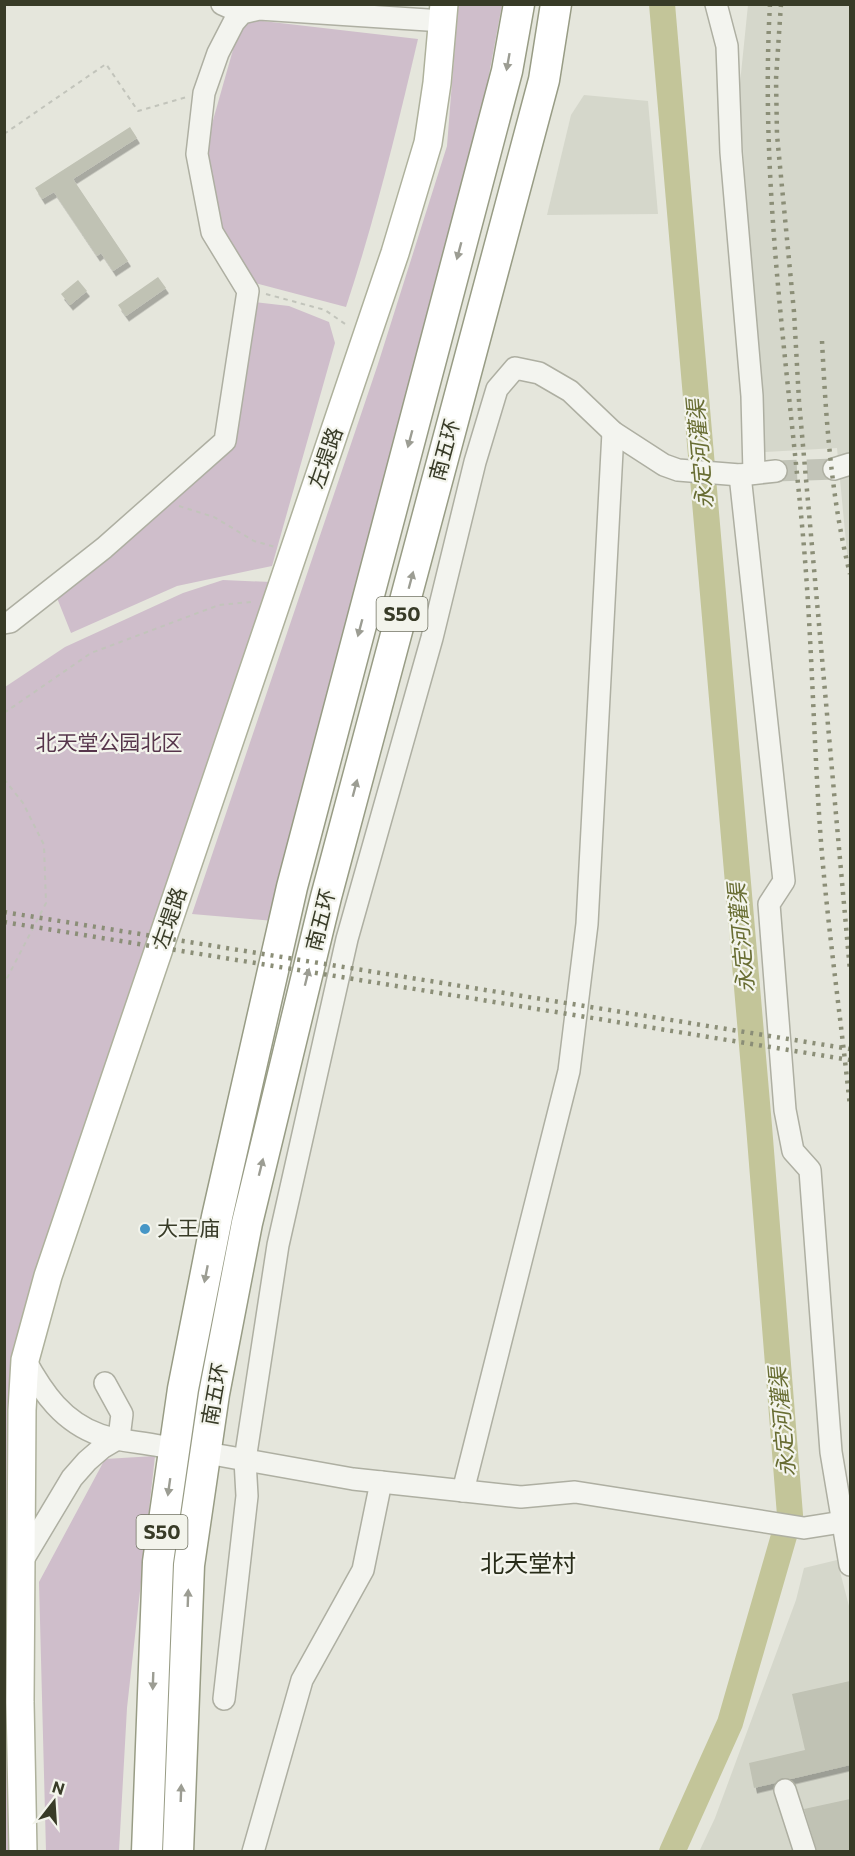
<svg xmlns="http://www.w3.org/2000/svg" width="855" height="1856" font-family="Commissioner,'Noto Sans SC',sans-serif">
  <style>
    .built { fill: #d5d7cb }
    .green { fill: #cfbecb }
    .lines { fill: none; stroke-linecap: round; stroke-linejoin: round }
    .river { stroke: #c3c599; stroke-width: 26 }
    .building { fill: #c0c2b4; filter: url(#shadow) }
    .minor-tunnel { stroke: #c2c4b8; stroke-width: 21; stroke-dasharray: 21 10; stroke-linecap: butt }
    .minor-casing { stroke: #aeafa2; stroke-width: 24 }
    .major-casing { stroke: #aeb19c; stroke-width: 30 }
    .highway-casing { stroke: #989c85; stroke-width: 33 }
    .path { stroke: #c2c4bb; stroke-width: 2; stroke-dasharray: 4.5 4.5; stroke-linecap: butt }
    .minor { stroke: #f3f4ef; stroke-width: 21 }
    .major { stroke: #fff; stroke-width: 27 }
    .highway { stroke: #fff; stroke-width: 30 }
    .rail { stroke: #8b8e77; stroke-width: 4.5; stroke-dasharray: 3 6; stroke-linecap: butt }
    .oneway { fill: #9c9d93 }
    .poi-dot { fill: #4696c6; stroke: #f3f4ec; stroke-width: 2 }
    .labels { text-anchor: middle; stroke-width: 4.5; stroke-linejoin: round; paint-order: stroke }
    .shield { fill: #f3f4ec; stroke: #707262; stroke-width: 1.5 }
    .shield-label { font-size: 20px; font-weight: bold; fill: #383b27 }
    .street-label { font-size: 21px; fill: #383b27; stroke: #f3f4ec }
    .park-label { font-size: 21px; fill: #56354b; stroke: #f3f4ec }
    .poi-label { font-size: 21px; fill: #383b27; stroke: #f3f4ec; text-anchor: start }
    .water-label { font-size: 22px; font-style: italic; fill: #686d33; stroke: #f3f4ec }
    .quarter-label { font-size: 24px; fill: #282c19; stroke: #f3f4ec }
  </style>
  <defs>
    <filter id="shadow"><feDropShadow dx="3" dy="5.5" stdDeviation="0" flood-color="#0004"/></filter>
  </defs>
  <rect width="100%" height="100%" fill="#e5e6dc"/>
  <g class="built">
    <polygon points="748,5 850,5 850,584 837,448 765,452 739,93"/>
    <polygon points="584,95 648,101 658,214 547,215 571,115"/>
    <polygon points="837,1560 850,1610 850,1851 699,1852 715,1818 796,1600 804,1568"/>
  </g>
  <g class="green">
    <polygon points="458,5 502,5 483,107 274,921 192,914 378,364 447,146"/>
    <path d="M246,19L418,39C397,129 375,219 346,307L255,283L217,223L204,152L240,25Z"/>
    <polygon points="253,302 289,306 329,322 335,343 272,566 177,586 71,633 57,598 235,440"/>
    <polygon points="223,580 271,582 141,977 13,1348 9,1570 12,1851 5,1851 5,687 65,647 183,593"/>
    <polygon points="155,1456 127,1708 119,1851 46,1851 39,1582 105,1459"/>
  </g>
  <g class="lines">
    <polyline class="river" points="662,4 759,1126 790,1515 730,1723 672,1852"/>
  </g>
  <g class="building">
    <polygon points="130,127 137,138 73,179 128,261 113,271 101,253 97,256 54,192 42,199 35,188"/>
    <polygon points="158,277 166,288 126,316 118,305"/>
    <polygon points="78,280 87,291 70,305 61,294"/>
    <polygon points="850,1681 850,1765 791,1779 782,1778 775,1783 754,1788 749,1763 805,1750 792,1694"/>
    <polygon points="850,1799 850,1851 817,1851 804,1809"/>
  </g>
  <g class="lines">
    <polyline class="minor-tunnel" points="776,471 834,469"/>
    <g class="minor-casing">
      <g id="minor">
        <polyline points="222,4 242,13"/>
        <polyline points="716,4 727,46 731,152 752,396 754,473"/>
        <polyline points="834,469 850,464"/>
        <polyline points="740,475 784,881 769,904 785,1110 793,1151 810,1170 831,1452 850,1565"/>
        <polyline points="4,623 10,622 104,548 225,441 248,291 212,232 197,154 204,93 218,53 234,22 242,13 259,9 443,21"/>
        <path d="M25,1360C43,1393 63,1422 100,1435C118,1441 140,1442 160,1446"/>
        <polyline points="105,1383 122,1414 119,1438"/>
        <polyline points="218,1455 353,1479 521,1497 575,1492 804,1528 842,1522"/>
        <polyline points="463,1491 569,1071 587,924 613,432"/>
        <polyline points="21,1563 72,1478 87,1461 102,1448 119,1438"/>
        <polyline points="224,1699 247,1496 245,1460 278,1245 347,939 432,638 475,462 497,389 515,368 539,373 570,391 613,432 664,465 678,470 740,475 776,471"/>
        <polyline points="785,1790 805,1852"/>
        <polyline points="253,1852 302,1680 363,1570 381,1482"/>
      </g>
    </g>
    <g class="major-casing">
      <polyline id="major" points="23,1852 20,1702 22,1410 25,1360 48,1276 395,253 428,143 437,83 444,4"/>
    </g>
    <g class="highway-casing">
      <g id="highway">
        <polyline points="147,1852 158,1562 183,1389 217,1217 292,887 507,71 519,4"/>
        <polyline points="178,1852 189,1565 214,1394 247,1223 326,897 544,80 556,4"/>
      </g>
    </g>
    <g class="path">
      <polyline points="4,134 106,64 138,111 187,97"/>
      <polyline points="266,294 325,310 348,326"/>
      <polyline points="179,506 214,517 254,541 275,547"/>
      <polyline points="4,713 91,653 219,605 251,602"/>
      <polyline points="4,779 23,803 44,845 46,903 4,984"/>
    </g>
    <use href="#minor" class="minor"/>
    <use href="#major" class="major"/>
    <use href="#highway" class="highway"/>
    <g class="rail">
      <path d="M770,4C760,178 786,353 802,525C812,630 813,736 821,842C828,930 841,1019 850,1107"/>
      <polyline points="781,4 776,79 777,135 794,312 799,401 850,971"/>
      <path d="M822,341C826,419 831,498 850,574"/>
      <polyline points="4,912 850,1049"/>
      <polyline points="4,922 850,1060"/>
    </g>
  </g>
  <defs><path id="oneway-solid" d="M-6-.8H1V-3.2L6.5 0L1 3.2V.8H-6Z" transform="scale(1.5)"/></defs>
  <g class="oneway">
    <use href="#oneway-solid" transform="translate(508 62) rotate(100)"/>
    <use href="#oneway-solid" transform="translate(459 251) rotate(105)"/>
    <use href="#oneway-solid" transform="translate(410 439) rotate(105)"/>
    <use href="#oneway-solid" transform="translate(411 580) rotate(-75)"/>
    <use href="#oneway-solid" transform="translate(360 628) rotate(105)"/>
    <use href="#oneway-solid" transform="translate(355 788) rotate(-75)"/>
    <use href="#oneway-solid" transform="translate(307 977) rotate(-76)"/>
    <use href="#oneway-solid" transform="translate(261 1167) rotate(-76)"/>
    <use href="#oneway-solid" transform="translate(206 1274) rotate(101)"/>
    <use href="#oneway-solid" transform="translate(169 1487) rotate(98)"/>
    <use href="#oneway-solid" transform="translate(188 1598) rotate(-88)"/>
    <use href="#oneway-solid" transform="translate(153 1681) rotate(92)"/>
    <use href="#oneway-solid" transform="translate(181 1793) rotate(-88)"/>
  </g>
  <circle class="poi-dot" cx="145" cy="1229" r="6"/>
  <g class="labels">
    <g class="shield">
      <rect x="376.5" y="597" width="51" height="34" rx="4.5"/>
      <rect x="136.5" y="1515" width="51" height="34" rx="4.5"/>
    </g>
    <g class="shield-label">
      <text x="402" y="621">S50</text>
      <text x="162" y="1539">S50</text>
    </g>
    <g class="street-label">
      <text transform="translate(445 450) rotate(-75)" y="7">南五环</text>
      <text transform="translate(326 458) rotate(-71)" y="7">左堤路</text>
      <text transform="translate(170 918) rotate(-71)" y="7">左堤路</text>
      <text transform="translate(321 920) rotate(-76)" y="7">南五环</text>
      <text transform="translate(215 1394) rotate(-80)" y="7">南五环</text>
    </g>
    <g class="park-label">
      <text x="109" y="750">北天堂公园北区</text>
    </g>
    <g class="poi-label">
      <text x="157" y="1236">大王庙</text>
    </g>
    <g class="water-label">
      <text transform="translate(700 454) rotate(-95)" y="8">永定河灌渠</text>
      <text transform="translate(741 938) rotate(-95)" y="8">永定河灌渠</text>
      <text transform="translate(782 1422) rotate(-95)" y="8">永定河灌渠</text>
    </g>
    <g class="quarter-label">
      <text x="528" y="1572">北天堂村</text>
    </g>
  </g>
  <rect width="855" height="1856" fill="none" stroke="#383b27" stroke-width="12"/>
  <g transform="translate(54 1802) rotate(17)" stroke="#f3f4ec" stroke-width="4.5" paint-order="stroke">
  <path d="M0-4.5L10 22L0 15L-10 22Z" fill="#383b27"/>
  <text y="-9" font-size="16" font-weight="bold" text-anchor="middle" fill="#383b27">N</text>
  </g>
</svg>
